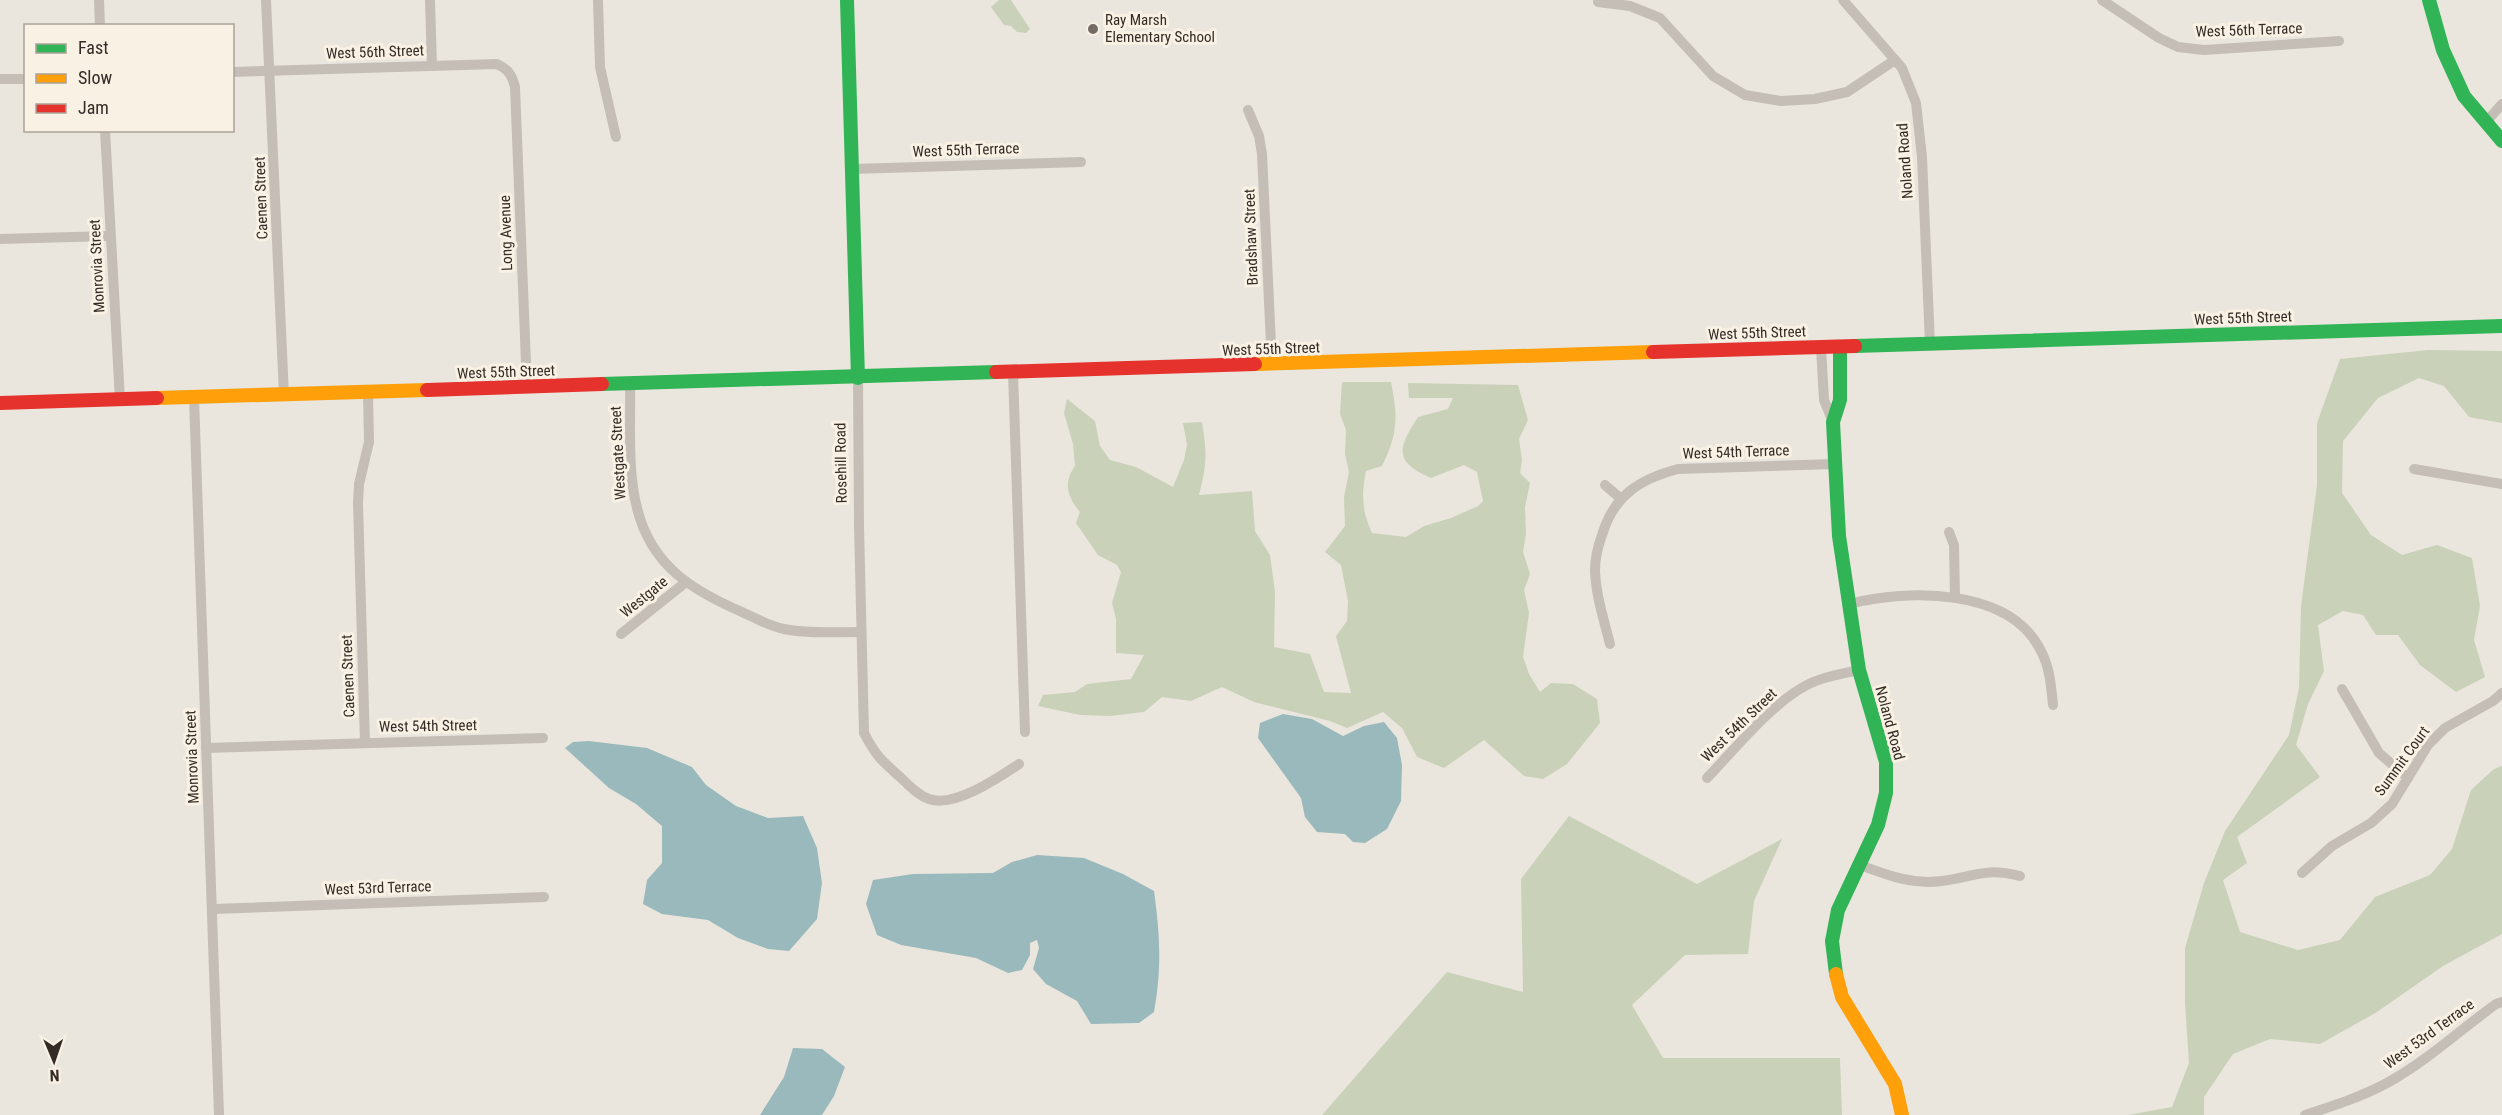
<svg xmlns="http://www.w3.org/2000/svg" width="2502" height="1115" font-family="'Roboto Condensed',sans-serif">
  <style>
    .green { fill: #c9d1b8 }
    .water { fill: #9ab9bc }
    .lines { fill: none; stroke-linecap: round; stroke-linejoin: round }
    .street { stroke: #c4beb7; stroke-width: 10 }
    .fast { stroke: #30b455; stroke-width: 14 }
    .slow { stroke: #ff9f0a; stroke-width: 14 }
    .jam { stroke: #e5322d; stroke-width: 14 }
    .poi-dot { fill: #746c66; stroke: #f8f1e4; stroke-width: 2 }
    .labels { text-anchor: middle; stroke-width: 6; stroke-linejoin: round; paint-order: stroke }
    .poi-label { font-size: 15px; fill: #342b26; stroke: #f8f1e4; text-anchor: start }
    .street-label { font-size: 15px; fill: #342b26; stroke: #f8f1e4 }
  </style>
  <rect width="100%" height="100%" fill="#eae6de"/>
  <g class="green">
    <polygon points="999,0 1011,0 1030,29 1026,33 1017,32 1011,26 1004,25 991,7"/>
    <polygon points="2428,350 2502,351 2502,423 2469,417 2444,386 2419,378 2378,398 2343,441 2342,493 2371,535 2402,555 2437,545 2472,558 2480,606 2474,640 2485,677 2456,692 2420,665 2398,635 2376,635 2363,615 2343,611 2318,625 2324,671 2308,704 2296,745 2320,777 2237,837 2247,863 2223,880 2240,932 2298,950 2340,940 2375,897 2430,875 2452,849 2471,790 2494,769 2502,766 2502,934 2443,966 2377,1012 2320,1044 2270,1039 2233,1054 2204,1097 2204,1115 2128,1115 2172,1107 2189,1063 2185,1003 2185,948 2204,883 2225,831 2289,735 2299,688 2301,606 2317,485 2317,423 2340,359"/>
    <path d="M1342,382H1391C1398,416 1398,434 1382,466L1366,471C1361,495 1362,511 1372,533L1406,537L1424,526L1451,518L1478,506L1483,501L1477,472L1464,465L1431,478C1393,462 1398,448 1418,417L1448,409L1453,398H1409L1408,383L1518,385L1528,420L1519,439L1522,460L1520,473L1530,483L1525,507L1526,534L1523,552L1530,574L1524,590L1529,613L1523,657L1529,674L1540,692L1551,683L1573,684L1597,699L1600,723L1567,764L1543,779L1524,776L1484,740L1444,768L1417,757L1402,728L1383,712L1347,728L1330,721L1254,702L1222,687L1191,701L1162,697L1144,712L1110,716L1080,715L1038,706L1043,695L1075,692L1087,684L1131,679L1144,655L1116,653V619L1112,603L1121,572L1117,565L1098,555L1076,523L1080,512C1067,496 1063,483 1075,466L1073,444L1064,413L1067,399L1095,421L1100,446L1110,460L1136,467L1173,487L1184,460L1187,445L1183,423L1202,422C1207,453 1207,464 1199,495L1252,491L1255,531L1270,555L1275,592L1274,647L1310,654L1324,692L1351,693L1336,636L1347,621L1348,601L1341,565L1325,552L1345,526L1344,497L1349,472L1345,454L1346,430L1340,414Z"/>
    <polygon points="1569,816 1697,884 1782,839 1754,901 1748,954 1685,955 1632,1005 1663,1058 1840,1058 1842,1115 1322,1115 1447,972 1523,992 1521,879"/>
  </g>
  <g class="water">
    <polygon points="1283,714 1312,719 1343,736 1364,726 1384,722 1397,738 1402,765 1401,801 1387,829 1365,843 1353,842 1345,834 1317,832 1305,817 1301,798 1258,738 1260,723"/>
    <polygon points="589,741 647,748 692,767 706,785 736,806 768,818 803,816 817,848 822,883 817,919 789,951 768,949 738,938 708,920 662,914 643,904 647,880 662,863 662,826 636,804 609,788 565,748 573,742"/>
    <path d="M1037,855L1084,858L1123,874L1154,891C1160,935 1162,967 1154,1012L1139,1023L1091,1024L1077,1001L1046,984L1033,969L1039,948L1037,940L1030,943V955L1022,970L1008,973L976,958L901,945L877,935L866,904L873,880L913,874L993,873L1012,862Z"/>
    <polygon points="793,1048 822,1049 845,1067 834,1096 822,1115 760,1115 784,1077"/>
  </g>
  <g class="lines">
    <g class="street">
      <polyline points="99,0 100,26"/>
      <polyline points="266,0 284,395"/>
      <polyline points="430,0 432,66"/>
      <polyline points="598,0 600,67 616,137"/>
      <polyline points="1843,0 1902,68 1916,103 1922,157 1930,344"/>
      <polyline points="2102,0 2159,38 2178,47 2204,50 2339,41"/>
      <polyline points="1598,2 1630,6 1660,18 1713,76 1745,95 1781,101 1815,99 1847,92 1895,60"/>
      <path d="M232,72L497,64C508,69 512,75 515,87L527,388"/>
      <polyline points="0,79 26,79"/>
      <polyline points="1248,110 1259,136 1262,154 1272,365"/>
      <polyline points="2486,122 2502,104"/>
      <polyline points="105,130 120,400"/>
      <polyline points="853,169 1081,162"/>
      <polyline points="0,239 110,236"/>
      <polyline points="1821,347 1824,400 1833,422"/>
      <polyline points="1013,373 1025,732"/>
      <path d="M858,378L859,526L864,733C876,756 881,760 899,776C909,785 917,795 929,799C954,808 998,778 1019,764"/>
      <path d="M630,385C631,425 627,468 637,508C651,565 691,590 742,612C755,618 769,626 784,629C810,634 836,632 861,632"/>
      <polyline points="194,398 219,1115"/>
      <polyline points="2414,469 2502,484"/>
      <polyline points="1605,485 1620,498"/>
      <polyline points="1949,532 1954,545 1955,598"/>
      <path d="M1849,604C1907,589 2010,587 2041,651C2050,668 2051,686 2053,705"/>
      <polyline points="621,634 686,582"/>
      <path d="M1610,644C1604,620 1596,596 1595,571C1595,559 1598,546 1602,535C1614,495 1640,479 1678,469L1834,464"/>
      <polyline points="2342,689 2379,753 2408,778"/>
      <polyline points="365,743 358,503 359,484 369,442 368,393"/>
      <polyline points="206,748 543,738"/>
      <path d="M1707,778C1736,748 1769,706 1805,686C1822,677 1841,674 1859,670"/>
      <path d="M1860,865C1887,875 1912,885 1942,881C1975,877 1983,867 2020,876"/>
      <polyline points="2302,873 2332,846 2371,823 2392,804 2428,745 2445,728 2493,701 2502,693"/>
      <polyline points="213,909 544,897"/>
      <path d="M2305,1115C2333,1106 2361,1097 2387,1083C2427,1061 2460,1030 2496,1004L2502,1002"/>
    </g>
    <g class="fast">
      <polyline points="847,0 858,378"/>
      <polyline points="2429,0 2443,50 2464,96 2502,141"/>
      <polyline points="1855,346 2502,326"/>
      <polyline points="602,384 996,372"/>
      <polyline points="1836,974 1832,941 1838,910 1878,825 1886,793 1886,762 1859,670 1839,536 1833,422 1840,400 1840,347"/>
    </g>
    <g class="slow">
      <polyline points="1255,364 1653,352"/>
      <polyline points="157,398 427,390"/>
      <polyline points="1836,974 1842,997 1895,1084 1902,1115"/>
    </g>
    <g class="jam">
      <polyline points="1653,352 1855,346"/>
      <polyline points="996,372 1255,364"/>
      <polyline points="427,390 602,384"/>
      <polyline points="0,403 157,398"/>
    </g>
  </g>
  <circle class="poi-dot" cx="1093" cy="29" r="6"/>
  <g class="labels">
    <g class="poi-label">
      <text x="1105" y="25">Ray Marsh<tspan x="1105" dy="17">Elementary School</tspan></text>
    </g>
    <g class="street-label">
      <text transform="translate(2249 30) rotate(-2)" y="5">West 56th Terrace</text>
      <text transform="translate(375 52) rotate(-2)" y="5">West 56th Street</text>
      <text transform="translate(966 150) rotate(-2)" y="5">West 55th Terrace</text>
      <text transform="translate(1905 161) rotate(-94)" y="5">Noland Road</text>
      <text transform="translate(261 198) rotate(-92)" y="5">Caenen Street</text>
      <text transform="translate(506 233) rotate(-92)" y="5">Long Avenue</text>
      <text transform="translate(1251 237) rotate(-92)" y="5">Bradshaw Street</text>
      <text transform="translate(97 266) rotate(-93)" y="5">Monrovia Street</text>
      <text transform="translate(2243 318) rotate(-2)" y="5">West 55th Street</text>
      <text transform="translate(1757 333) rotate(-2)" y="5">West 55th Street</text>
      <text transform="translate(1271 349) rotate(-2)" y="5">West 55th Street</text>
      <text transform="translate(506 372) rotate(-2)" y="5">West 55th Street</text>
      <text transform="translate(1736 452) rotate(-2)" y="5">West 54th Terrace</text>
      <text transform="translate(618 453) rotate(-93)" y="5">Westgate Street</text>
      <text transform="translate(841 463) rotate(-91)" y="5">Rosehill Road</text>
      <text transform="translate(644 597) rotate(-39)" y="5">Westgate</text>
      <text transform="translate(348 676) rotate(-92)" y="5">Caenen Street</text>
      <text transform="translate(1890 723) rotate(75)" y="5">Noland Road</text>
      <text transform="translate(1739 725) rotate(-44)" y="5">West 54th Street</text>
      <text transform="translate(428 726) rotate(-1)" y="5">West 54th Street</text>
      <text transform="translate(192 757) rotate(-92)" y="5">Monrovia Street</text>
      <text transform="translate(2402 761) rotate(-54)" y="5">Summit Court</text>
      <text transform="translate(378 888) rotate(-2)" y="5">West 53rd Terrace</text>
      <text transform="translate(2429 1034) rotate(-36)" y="5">West 53rd Terrace</text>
    </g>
  </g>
  <rect x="24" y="24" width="210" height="108" fill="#f8f1e4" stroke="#aaa298" stroke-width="1.5"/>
  <rect x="36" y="44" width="30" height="9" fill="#30b455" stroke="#aaa298" stroke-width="1.5"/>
  <text x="78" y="54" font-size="18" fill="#342b26">Fast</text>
  <rect x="36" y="74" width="30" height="9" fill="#ff9f0a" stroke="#aaa298" stroke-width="1.5"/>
  <text x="78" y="84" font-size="18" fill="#342b26">Slow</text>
  <rect x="36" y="104" width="30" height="9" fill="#e5322d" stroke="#aaa298" stroke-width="1.5"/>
  <text x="78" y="114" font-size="18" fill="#342b26">Jam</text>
  <g transform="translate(54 1061) rotate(178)" stroke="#f8f1e4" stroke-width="4.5" paint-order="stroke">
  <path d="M0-4.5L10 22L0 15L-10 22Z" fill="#342b26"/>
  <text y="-9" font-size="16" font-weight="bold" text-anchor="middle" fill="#342b26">N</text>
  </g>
</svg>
